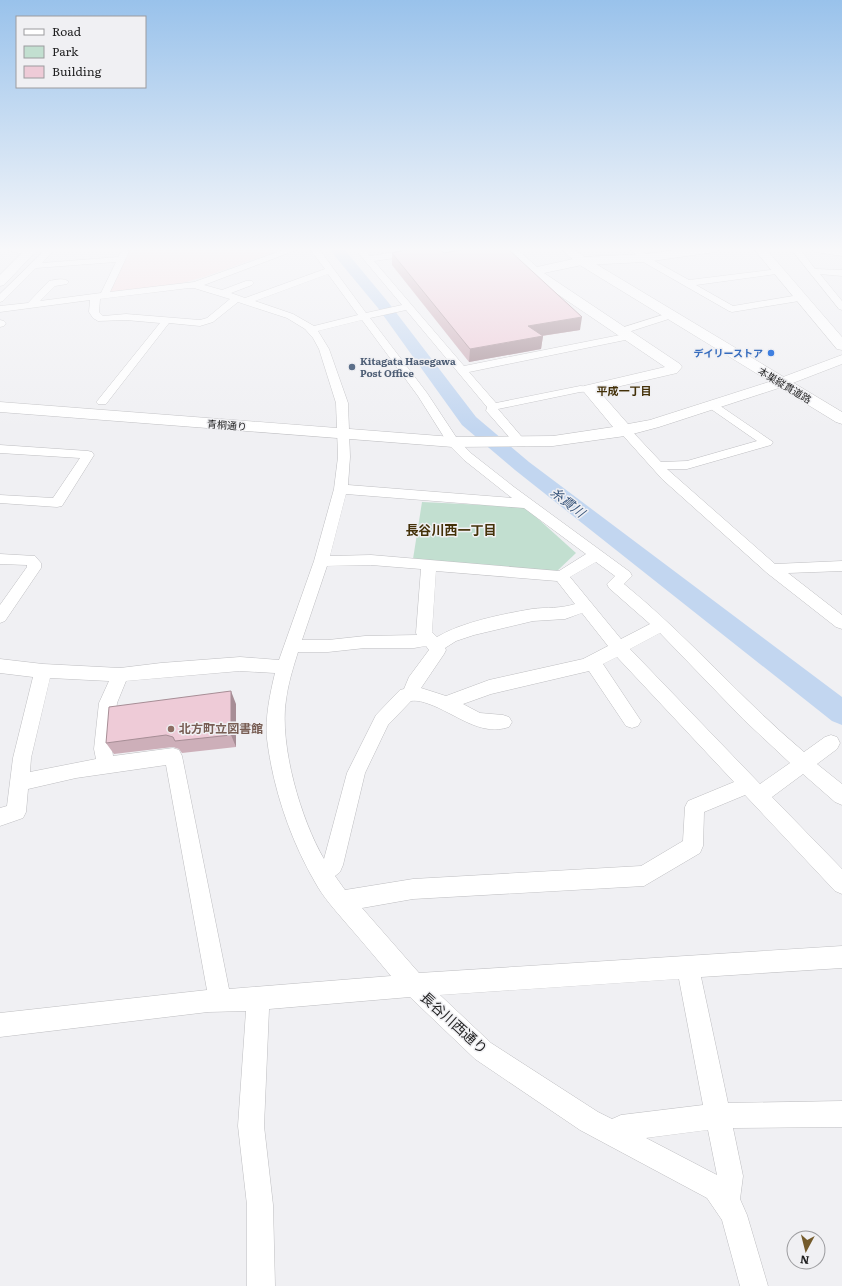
<svg xmlns="http://www.w3.org/2000/svg" width="842" height="1286" font-family="Literata,'Noto Sans JP',serif">
  <style>
    .education { fill: #fadfe1 }
    .green { fill: #c2dfd0 }
    .lines { fill: none; stroke-linecap: round; stroke-linejoin: round }
    .river { fill: #c2d6f0; fill-rule: evenodd }
    .street-casing { stroke: #bebec1; stroke-width: 1 }
    .secondary-casing { stroke: #bebec1; stroke-width: 1 }
    .primary-casing { stroke: #bebec1; stroke-width: 1 }
    .street { fill: #fff; fill-rule: evenodd }
    .secondary { fill: #fff; fill-rule: evenodd }
    .primary { fill: #fff; fill-rule: evenodd }
    .wall { fill: #cdafb9 }
    .shaded-wall { fill: #a78e96 }
    .building { fill: #eecbd7; stroke: #a78e96 }
    .shop-dot { fill: #3f7fe0; stroke: #f0f0f3; stroke-width: 1.5 }
    .service-dot { fill: #5c6f8a; stroke: #f0f0f3; stroke-width: 1.5 }
    .education-dot { fill: #8d6e63; stroke: #f0f0f3; stroke-width: 1.5 }
    .labels { text-anchor: middle; stroke-width: 3; stroke-linejoin: round; paint-order: stroke }
    .far-shop-label { font-size: 10px; font-weight: bold; fill: #366cbe; stroke: #f0f0f3; text-anchor: end }
    .far-service-label { font-size: 10px; font-weight: bold; fill: #4e5e75; stroke: #f0f0f3; text-anchor: start }
    .far-street-label { font-size: 10px; fill: #1f1f20; stroke: #f0f0f3 }
    .far-neighbourhood-label { font-size: 11px; font-weight: bold; fill: #433008; stroke: #f0f0f3 }
    .education-label { font-size: 12px; font-weight: bold; fill: #785e54; stroke: #f0f0f3; text-anchor: start }
    .water-label { font-size: 13px; font-style: italic; fill: #38557b; stroke: #f0f0f3 }
    .neighbourhood-label { font-size: 13px; font-weight: bold; fill: #433008; stroke: #f0f0f3 }
    .near-street-label { font-size: 14px; fill: #1f1f20; stroke: #f0f0f3 }
  </style>
  <rect width="100%" height="100%" fill="#f0f0f3"/>
  <polygon class="education" points="129,249 283,249 204,277 179,284 110,292"/>
  <polygon class="green" points="422,502 525,507 576,553 555,573 413,559"/>
  <g class="lines">
    <polygon class="river" points="329,249 344,249 388,302 476,417 529,462 842,697 842,725 832,721 515,470 462,425 378,308"/>
    <g class="street-casing">
      <g id="street">
        <path d="M6,249H34L35,251C30,256 12,253 6,249Z"/>
        <path d="M46,249H55L42,263L118,257L122,250H128L129,252L110,292L194,282L286,249H299L204,285L222,290L246,281H252L254,283L252,285L231,293L245,298L325,269L310,249H319L366,313L402,305L355,249H364L370,256L414,249H439L435,252L374,261L464,366L630,333L634,334L635,336L634,338L630,339L469,372L496,403L580,386L593,387L595,389L593,391L580,392L498,409L527,443L525,446H517L488,413L486,411L487,407L406,310L370,318L427,393L458,440L472,454L514,487L630,572L632,576L624,584C688,636 741,699 804,752L825,737L831,735L837,737L840,743L837,749L817,764L842,784V805L835,802L803,774L772,797L842,869V894L835,891L745,795L704,812L703,846L700,853L644,886L413,899L362,908L419,973L842,946V968L701,977L728,1103L842,1101V1127L733,1128L743,1176L740,1199L747,1215L768,1286H740L722,1220L707,1198L580,1130L475,1059L410,997L269,1009L264,1126L273,1205L275,1286H247V1205L238,1126L246,1011L208,1012L0,1037V1013L207,990L166,765L76,778L28,789L26,812L23,818L0,826V808L7,806L13,758L33,677L0,673V659L43,664L120,668L161,663L240,657L279,660L314,561L334,489L338,457L336,403L319,349L313,338L305,329L287,318L238,302L213,322L200,326L169,323L106,404H98L96,402L98,400L160,323L126,320L98,321L93,318L89,312L90,300L0,312V306L28,303L49,281C55,280 64,277 69,282L67,284L55,286L40,301L101,293L116,262L36,268L3,301L0,302V294ZM328,274L358,315L314,326L293,314L255,301ZM189,288H194L230,299L207,318L200,320L126,314L103,316L99,312L100,299ZM362,320L418,396L449,445L464,460L512,498L348,485L350,457L348,403L329,349L318,331ZM346,494L524,508L586,554L559,571L371,555L330,556ZM596,562L615,576L607,584L609,588L650,624L621,639L570,577ZM371,565L421,569L416,633L417,635L365,636L328,640H302L327,566ZM436,571L557,581L575,604C560,609 547,607 532,609C503,614 462,622 437,637L432,632ZM582,613L608,646L583,659L489,680L446,696L421,688L444,654L446,650L445,648L456,641L474,635L533,621L565,619ZM660,633L743,719L790,763L760,784L630,649ZM426,646L429,650L409,677L404,689L400,690L376,715L347,773L324,859C301,820 279,745 286,700C288,684 293,668 298,652H328L365,648H414ZM617,657L734,782L688,801L685,807L683,841L641,866L413,879L345,890L335,876L340,872L343,865L365,773L388,725L411,701C418,700 423,702 429,704C455,713 480,737 509,727L512,722L509,717L503,715L480,713L463,704L491,694L589,671L626,726L632,728L638,726L641,721L603,664ZM240,671L275,673C270,694 265,717 267,739C273,788 290,839 315,882C323,897 335,910 346,923C361,940 376,958 391,976L229,989L182,756L179,750L173,748L113,756L112,749L117,703L126,681ZM50,678L109,681L99,703L94,749L96,759L30,772L31,758ZM679,979L703,1105L621,1115L612,1119L598,1112L491,1043L440,995ZM708,1130L717,1175L646,1138Z"/>
        <polygon points="630,249 640,249 651,259 689,280 779,269 780,271 776,274 696,285 733,306 799,295 804,298 799,301 732,312 729,311 645,263"/>
        <polygon points="791,249 800,249 815,269 842,270 842,276 820,274 842,301 842,310 839,309"/>
        <polygon points="672,312 675,313 677,315 675,317 622,334 617,331 618,329"/>
        <polygon points="0,320 4,321 6,323 4,326 0,327"/>
        <polygon points="712,402 716,403 773,442 771,445 687,469 667,469 775,564 842,561 842,571 788,573 842,615 842,629 836,627 767,573 662,479 619,431 621,428 629,428 661,462 687,461 757,441 708,407 706,405 708,403"/>
        <polygon points="0,445 88,451 92,452 94,455 62,506 57,507 0,503 0,495 53,498 80,458 0,453"/>
        <polygon points="0,554 35,556 41,563 41,568 5,621 0,623 0,605 27,567 27,565 0,564"/>
      </g>
    </g>
    <g class="secondary-casing">
      <g id="secondary">
        <polygon points="26,249 38,249 4,285 0,286 0,275"/>
        <polygon points="504,249 517,249 537,267 582,257 645,254 684,249 720,249 715,252 645,262 582,265 544,273 680,364 682,367 677,373 599,391 628,424 650,420 775,380 842,355 842,364 785,386 659,427 625,436 553,446 453,447 0,412 0,402 453,437 553,436 613,427 584,392 581,389 584,386 665,367 544,285"/>
        <polygon points="754,249 766,249 842,337 842,350 837,349"/>
        <polygon points="811,249 842,249 842,256 816,252"/>
      </g>
    </g>
    <g class="primary-casing">
      <polygon id="primary" points="561,249 574,249 586,258 842,412 842,424 836,422 578,264"/>
    </g>
    <use href="#street" class="street"/>
    <use href="#secondary" class="secondary"/>
    <use href="#primary" class="primary"/>
  </g>
  <g class="wall">
    <polygon points="392,253 444,253 580,330 542,336 543,336 541,349 469,362 392,265"/>
    <polygon points="236,704 236,747 182,753 179,749 173,747 114,754 106,743"/>
  </g>
  <g class="shaded-wall">
    <polygon points="582,317 580,330 527,338 528,326"/>
    <polygon points="543,336 541,349 469,362 470,349"/>
    <polygon points="231,691 236,704 236,747 231,735"/>
  </g>
  <g class="building">
    <polygon points="410,249 440,249 444,253 465,249 508,249 582,317 528,326 543,336 470,349 392,253"/>
    <polygon points="231,691 231,735 175,741 173,737 166,735 106,743 109,707"/>
  </g>
  <linearGradient id="sky" x2="0" y2="1"><stop stop-color="#99c2eb"/><stop offset="0.58" stop-color="#f8f8fa"/><stop offset="1" stop-color="#f8f8fa" stop-opacity="0"/></linearGradient>
  <rect width="842" height="430" fill="url(#sky)"/>
  <circle class="shop-dot" cx="771" cy="353" r="4"/>
  <circle class="service-dot" cx="352" cy="367" r="4"/>
  <circle class="education-dot" cx="171" cy="729" r="4"/>
  <g class="labels">
    <g class="far-shop-label">
      <text x="763" y="357">デイリーストア</text>
    </g>
    <g class="far-service-label">
      <text x="360" y="365">Kitagata Hasegawa<tspan x="360" dy="12">Post Office</tspan></text>
    </g>
    <g class="far-street-label">
      <text transform="translate(785 385) rotate(31)" y="4">本巣縦貫道路</text>
      <text transform="translate(227 425) rotate(4)" y="4">青桐通り</text>
    </g>
    <g class="far-neighbourhood-label">
      <text x="624" y="395">平成一丁目</text>
    </g>
    <g class="education-label">
      <text x="179" y="733">北方町立図書館</text>
    </g>
    <g class="water-label">
      <text transform="translate(568 502) rotate(38)" y="5">糸貫川</text>
    </g>
    <g class="neighbourhood-label">
      <text x="451" y="535">長谷川西一丁目</text>
    </g>
    <g class="near-street-label">
      <text transform="translate(454 1023) rotate(42)" y="5">長谷川西通り</text>
    </g>
  </g>
  <rect x="16" y="16" width="130" height="72" fill="#f0f0f3" stroke="#9c9c9f"/>
  <rect x="24" y="29" width="20" height="6" fill="#ffffff" stroke="#9c9c9f"/>
  <text x="52" y="36" font-size="12" fill="#1f1f20">Road</text>
  <rect x="24" y="46" width="20" height="12" fill="#c2dfd0" stroke="#9c9c9f"/>
  <text x="52" y="56" font-size="12" fill="#1f1f20">Park</text>
  <rect x="24" y="66" width="20" height="12" fill="#eecbd7" stroke="#9c9c9f"/>
  <text x="52" y="76" font-size="12" fill="#1f1f20">Building</text>
  <g transform="translate(806 1250) rotate(187)"><circle r="19" fill="#f0f0f3" stroke="#9c9c9f"/>
  <path d="M0-3L7 15L0 10L-7 15Z" fill="#745b2c"/>
  <text y="-6" font-size="11" font-weight="bold" text-anchor="middle" fill="#1f1f20">N</text>
  </g>
</svg>
